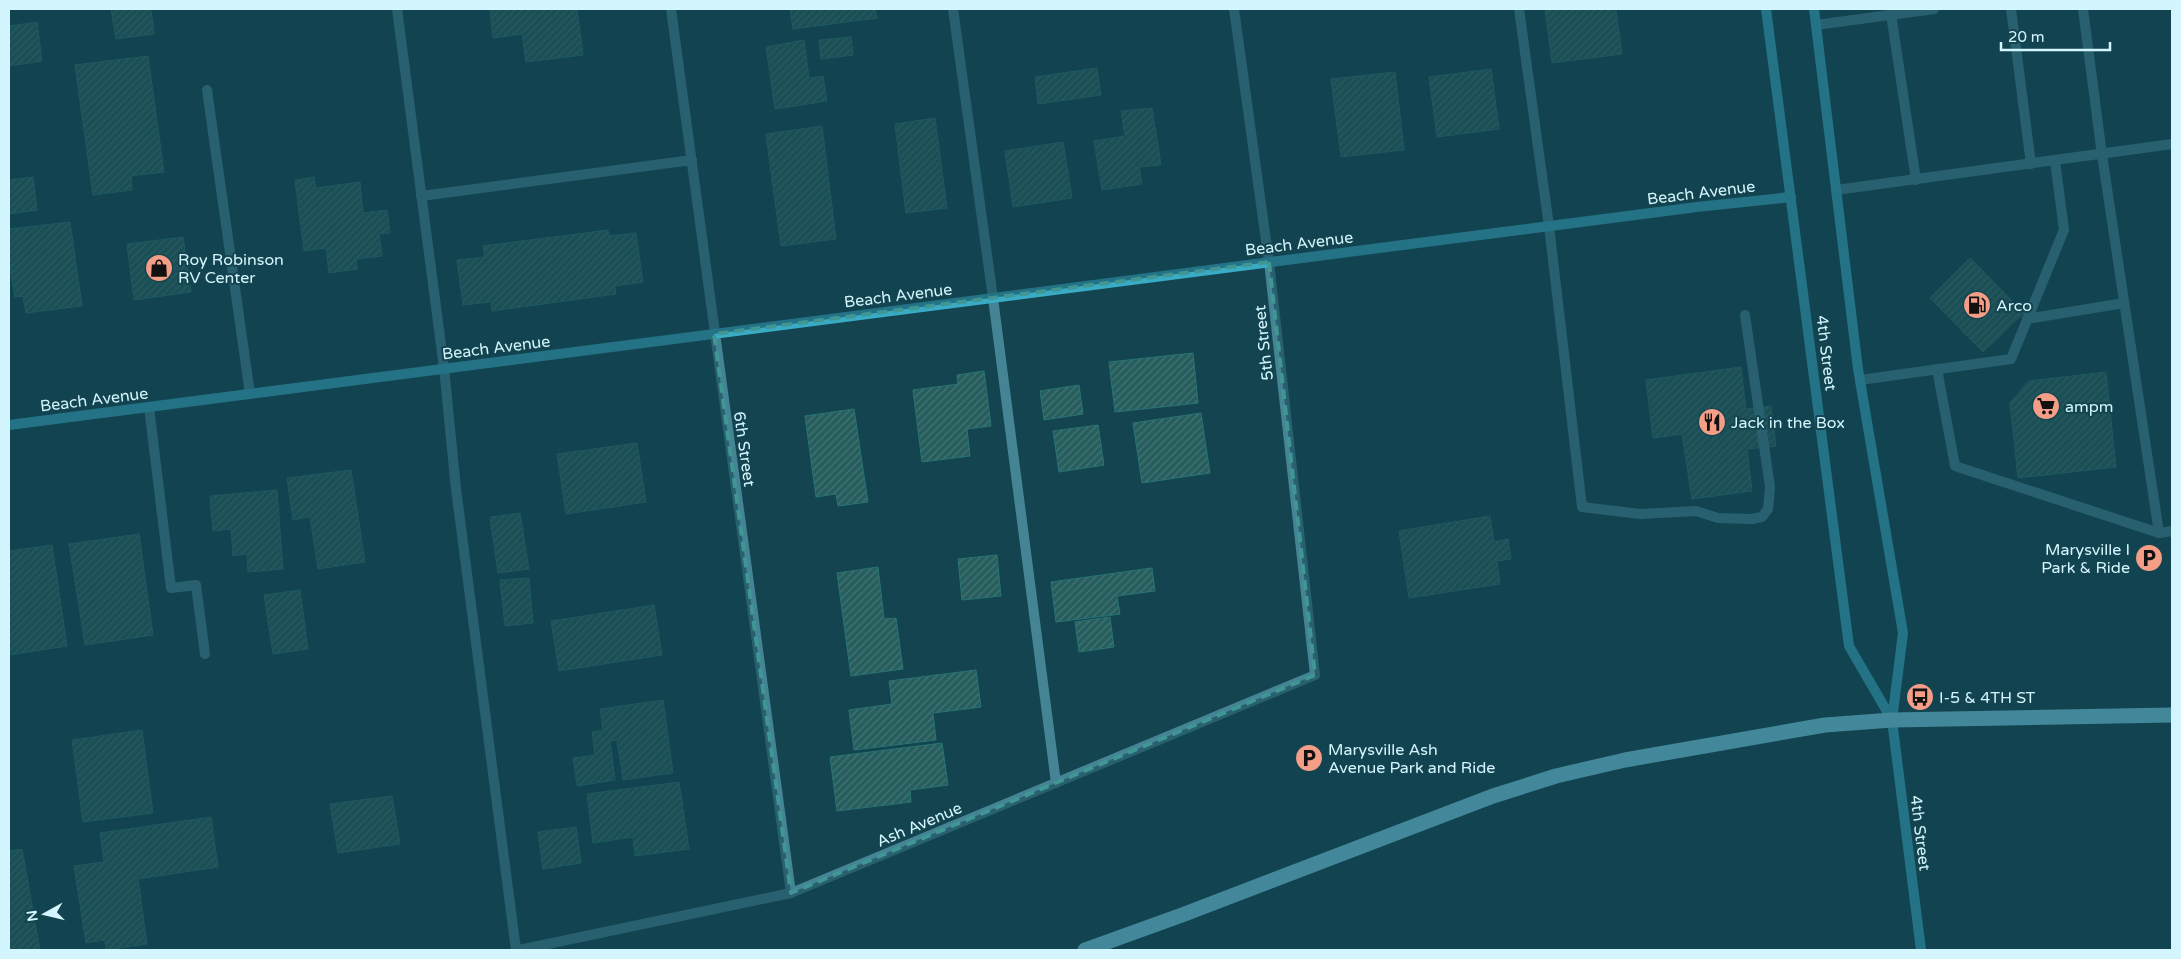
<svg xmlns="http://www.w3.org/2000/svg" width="2181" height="959" font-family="'Varela Round',sans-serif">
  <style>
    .building { fill: url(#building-hatch); stroke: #287475 }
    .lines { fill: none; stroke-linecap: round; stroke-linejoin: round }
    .lane { stroke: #448494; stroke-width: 10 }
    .street { stroke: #448494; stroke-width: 10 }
    .secondary { stroke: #39abc5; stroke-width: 10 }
    .highway { stroke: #7fdcf3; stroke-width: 15 }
    .marked { fill: none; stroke: #409692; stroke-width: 4; stroke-dasharray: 10 6; stroke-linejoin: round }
    .labels { text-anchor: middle; stroke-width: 4; stroke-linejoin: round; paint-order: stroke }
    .street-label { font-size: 16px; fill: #d3f5fe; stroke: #134450 }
    .poi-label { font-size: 16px; fill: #d3f5fe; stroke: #134450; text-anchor: start }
  </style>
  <defs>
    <pattern id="building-hatch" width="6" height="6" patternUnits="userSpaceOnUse" patternTransform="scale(1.25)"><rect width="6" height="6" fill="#265d5d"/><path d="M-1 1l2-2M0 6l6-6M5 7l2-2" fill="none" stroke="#457575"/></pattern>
  </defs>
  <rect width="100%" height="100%" fill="#134450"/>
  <g class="building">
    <polygon points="111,9 151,9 154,34 116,39"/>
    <polygon points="500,9 577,9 583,55 526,62 522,34 493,38 490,10"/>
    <polygon points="790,9 875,9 877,18 793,29"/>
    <polygon points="1545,9 1616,9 1622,54 1552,63"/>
    <polygon points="37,22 42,61 9,66 9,26"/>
    <polygon points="851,37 853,55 821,59 819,40"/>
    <polygon points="804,40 809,78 823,76 827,101 775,109 766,47"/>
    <polygon points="148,56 164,172 131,176 132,190 93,195 75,65"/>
    <polygon points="1097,68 1101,95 1038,104 1035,77"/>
    <polygon points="1491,69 1499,129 1437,137 1429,77"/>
    <polygon points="1395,72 1404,150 1341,157 1331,79"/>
    <polygon points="1152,108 1161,165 1139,167 1142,184 1102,190 1094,141 1125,136 1121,111"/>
    <polygon points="935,118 947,208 906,213 895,124"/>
    <polygon points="822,126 836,239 781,246 766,134"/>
    <polygon points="1063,142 1072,198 1013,207 1005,151"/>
    <polygon points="33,177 37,210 9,214 9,180"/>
    <polygon points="314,177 316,188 360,182 363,213 387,210 390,233 379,234 382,256 356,259 357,269 329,273 326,248 304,251 295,180"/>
    <polygon points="70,222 82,306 26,313 23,296 15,297 9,261 9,229"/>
    <polygon points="608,230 609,236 636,233 643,282 615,286 616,294 492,311 491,302 463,305 457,260 485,257 483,246"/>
    <polygon points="183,237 191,292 134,300 127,244"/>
    <polygon points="1970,258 2024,313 1983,352 1930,298"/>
    <polygon points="1193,353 1198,403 1115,412 1109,362"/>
    <polygon points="1741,367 1746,409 1771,406 1776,446 1747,449 1752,491 1692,499 1682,434 1653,438 1646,380"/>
    <polygon points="984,371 991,426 967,429 970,456 922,462 913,390 958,384 957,375"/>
    <polygon points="2106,372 2116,467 2018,478 2010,403 2029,381"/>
    <polygon points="1079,385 1083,414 1044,420 1040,391"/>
    <polygon points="854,409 868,502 838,506 836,494 816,497 805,416"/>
    <polygon points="1201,413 1210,473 1142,483 1133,423"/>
    <polygon points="1098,425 1104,465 1059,472 1053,431"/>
    <polygon points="637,443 646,502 566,514 557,454"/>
    <polygon points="351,470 365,562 318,569 310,517 293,520 287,478"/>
    <polygon points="277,490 283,569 248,572 247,554 233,556 231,529 213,531 210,496"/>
    <polygon points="520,513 529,569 498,573 490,517"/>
    <polygon points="1490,516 1494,542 1508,539 1511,559 1497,561 1500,584 1409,598 1399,531"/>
    <polygon points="139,534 153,635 85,645 69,544"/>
    <polygon points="52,545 67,646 9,655 9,551"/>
    <polygon points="997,555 1001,596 962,600 958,559"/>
    <polygon points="878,567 884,619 896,618 903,669 851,676 837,573"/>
    <polygon points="1152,568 1155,591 1117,596 1120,614 1056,622 1051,582"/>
    <polygon points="529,578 533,623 505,626 500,580"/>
    <polygon points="300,590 308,649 273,654 264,595"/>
    <polygon points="654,605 662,655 559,671 551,621"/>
    <polygon points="1110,617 1114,647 1079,652 1075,622"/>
    <polygon points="976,670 981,707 933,713 936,740 854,750 849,710 892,704 889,681"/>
    <polygon points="663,700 673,773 623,780 617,740 610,741 615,780 577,786 573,758 595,755 592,732 603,730 600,709"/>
    <polygon points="142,730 153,813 83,822 72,740"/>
    <polygon points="942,743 948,785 910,790 911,802 837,811 830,757"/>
    <polygon points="679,782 689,849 635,856 633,837 593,843 587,794"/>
    <polygon points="392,796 400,844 338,853 330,804"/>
    <polygon points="211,817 218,867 138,879 147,944 106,950 105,940 86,943 74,866 104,862 100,833"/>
    <polygon points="576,827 581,863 543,869 538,832"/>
    <polygon points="22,849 40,950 9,950 9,851"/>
  </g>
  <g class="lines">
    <g class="lane">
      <polyline points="397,9 444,368 456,489 516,950"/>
      <polyline points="953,9 993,298 1056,783"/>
      <polyline points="1519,9 1549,226 1582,507 1640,514 1696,511 1718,518 1752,519 1762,517 1768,509 1770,487 1745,315"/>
      <polyline points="2011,9 2031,164"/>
      <polyline points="1891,14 1916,180"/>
      <polyline points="1816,25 1934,9"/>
      <polyline points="207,90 250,394"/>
      <polyline points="421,196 692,160"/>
      <polyline points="2027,319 2124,303"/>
      <polyline points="1937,369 1955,466 2159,533 2102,155 2083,9"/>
      <polyline points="1860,380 2011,359 2064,230 2055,161"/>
      <polyline points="149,407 171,588 196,585 205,654"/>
    </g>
    <g class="street">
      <polyline points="671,9 791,893"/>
      <polyline points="1836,190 2172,144"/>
      <polyline points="2159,533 2172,531"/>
      <polyline points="519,950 791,893 1315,675 1269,262 1234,9"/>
    </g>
    <g class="secondary">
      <polyline points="1766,9 1849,646 1892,720"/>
      <polyline points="1814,9 1858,369 1903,633 1892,720 1921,950"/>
      <polyline points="9,425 1697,207 1791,197"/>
    </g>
    <polyline class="highway" points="1085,950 1182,915 1493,796 1556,776 1625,760 1825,725 1892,720 2172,715"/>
  </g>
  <path d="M0 0H2181V959H0ZM1269,262L1315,675L791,893L714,334Z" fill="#134450" fill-opacity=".55" fill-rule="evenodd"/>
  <path class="marked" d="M1269,262L1315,675L791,893L714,334Z"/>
  <defs>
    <g id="shop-disc" transform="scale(1.4375)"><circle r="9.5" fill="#f49e87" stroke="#134450"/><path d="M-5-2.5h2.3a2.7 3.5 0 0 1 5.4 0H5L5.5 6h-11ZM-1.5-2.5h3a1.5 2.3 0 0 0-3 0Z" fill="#111"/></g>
    <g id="fuel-disc" transform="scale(1.4375)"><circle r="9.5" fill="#f49e87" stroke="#134450"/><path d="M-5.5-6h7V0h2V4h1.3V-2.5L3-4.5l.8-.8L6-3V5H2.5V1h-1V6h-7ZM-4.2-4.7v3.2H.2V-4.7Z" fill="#111"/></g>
    <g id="supermarket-disc" transform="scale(1.4375)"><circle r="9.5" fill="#f49e87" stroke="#134450"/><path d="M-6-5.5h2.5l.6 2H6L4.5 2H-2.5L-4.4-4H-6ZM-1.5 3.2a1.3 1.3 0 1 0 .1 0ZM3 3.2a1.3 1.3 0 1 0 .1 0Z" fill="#111"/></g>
    <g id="restaurant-disc" transform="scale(1.4375)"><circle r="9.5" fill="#f49e87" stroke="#134450"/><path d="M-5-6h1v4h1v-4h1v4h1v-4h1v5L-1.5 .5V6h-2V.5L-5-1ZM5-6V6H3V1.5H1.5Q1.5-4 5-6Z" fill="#111"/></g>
    <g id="parking-disc" transform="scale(1.4375)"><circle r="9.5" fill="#f49e87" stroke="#134450"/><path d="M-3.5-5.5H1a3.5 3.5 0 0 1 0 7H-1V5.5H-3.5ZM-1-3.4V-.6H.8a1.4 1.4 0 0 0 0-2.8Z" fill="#111"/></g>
    <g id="bus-disc" transform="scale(1.4375)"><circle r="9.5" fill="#f49e87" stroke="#134450"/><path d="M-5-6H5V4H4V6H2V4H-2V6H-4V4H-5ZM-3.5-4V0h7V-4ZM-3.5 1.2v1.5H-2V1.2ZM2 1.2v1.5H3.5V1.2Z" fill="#111"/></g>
  </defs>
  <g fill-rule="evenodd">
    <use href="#shop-disc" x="159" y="268"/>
    <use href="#fuel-disc" x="1977" y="305"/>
    <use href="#supermarket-disc" x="2046" y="406"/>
    <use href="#restaurant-disc" x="1712" y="422"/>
    <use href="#parking-disc" x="2149" y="558"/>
    <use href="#bus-disc" x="1920" y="697"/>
    <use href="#parking-disc" x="1309" y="758"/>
  </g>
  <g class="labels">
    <g class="street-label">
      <text transform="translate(1701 192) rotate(-7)" y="6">Beach Avenue</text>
      <text transform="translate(1299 243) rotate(-7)" y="6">Beach Avenue</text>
      <text transform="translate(898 295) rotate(-7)" y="6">Beach Avenue</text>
      <text transform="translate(1263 343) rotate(-96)" y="6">5th Street</text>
      <text transform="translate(496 347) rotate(-7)" y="6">Beach Avenue</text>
      <text transform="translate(1827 353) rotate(83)" y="6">4th Street</text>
      <text transform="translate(94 399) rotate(-7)" y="6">Beach Avenue</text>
      <text transform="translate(745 449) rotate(82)" y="6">6th Street</text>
      <text transform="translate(919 824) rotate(-23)" y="6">Ash Avenue</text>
      <text transform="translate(1921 833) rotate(83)" y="6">4th Street</text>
    </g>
    <g class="poi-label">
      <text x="178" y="265">Roy Robinson<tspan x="178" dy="18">RV Center</tspan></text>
      <text x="1996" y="311">Arco</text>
      <text x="2065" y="412">ampm</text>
      <text x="1731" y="428">Jack in the Box</text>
      <text x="2130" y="555" text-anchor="end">Marysville I<tspan x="2130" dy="18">Park &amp; Ride</tspan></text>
      <text x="1939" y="703">I-5 &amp; 4TH ST</text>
      <text x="1328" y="755">Marysville Ash<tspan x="1328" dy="18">Avenue Park and Ride</tspan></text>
    </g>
  </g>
  <rect width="2181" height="959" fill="none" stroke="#d3f5fe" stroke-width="20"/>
  <g transform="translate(45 914) rotate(262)" stroke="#134450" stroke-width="4" paint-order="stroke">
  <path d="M0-4L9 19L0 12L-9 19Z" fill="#d3f5fe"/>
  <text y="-8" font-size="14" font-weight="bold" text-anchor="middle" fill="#d3f5fe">N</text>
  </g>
  <path d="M2001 42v8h109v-8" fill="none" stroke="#d3f5fe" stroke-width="2.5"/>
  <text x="2008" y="42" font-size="15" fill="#d3f5fe" stroke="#134450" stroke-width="4" paint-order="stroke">20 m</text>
</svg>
